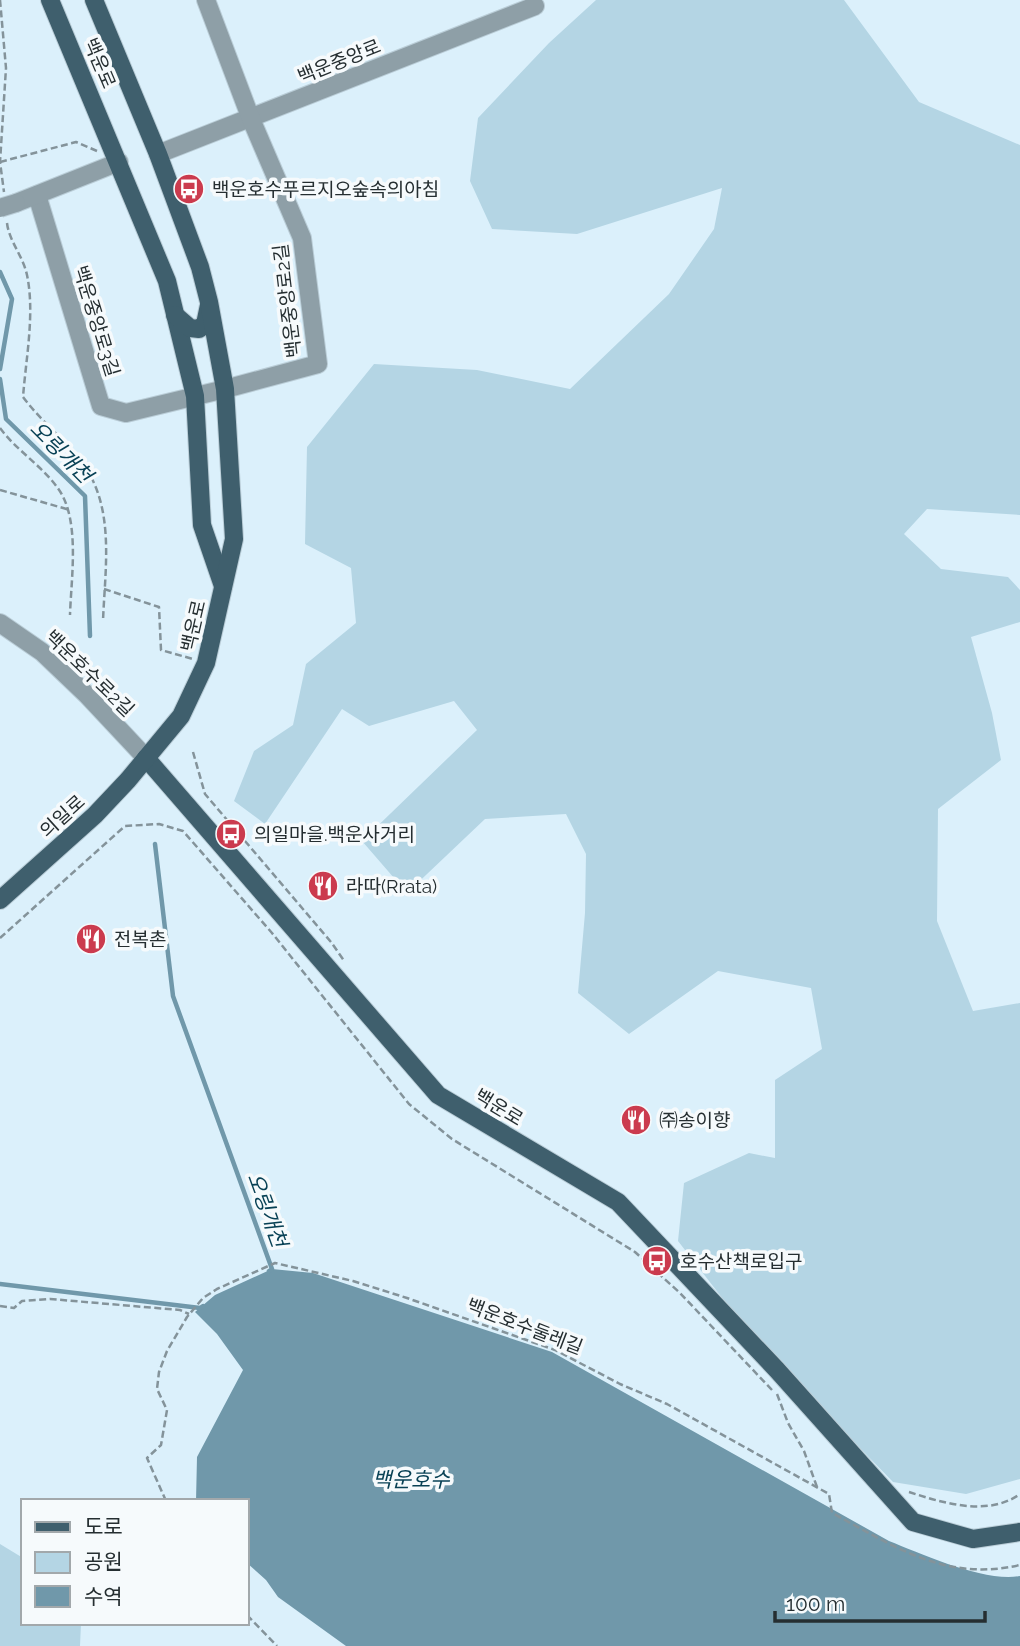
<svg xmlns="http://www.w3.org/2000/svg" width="1020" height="1646" font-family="Raleway,'Noto Sans KR',sans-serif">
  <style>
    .green { fill: #b4d5e4 }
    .water { fill: #7098aa }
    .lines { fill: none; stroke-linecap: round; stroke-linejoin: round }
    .stream { stroke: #7098aa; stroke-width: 4.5 }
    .minor-casing { stroke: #bacdd7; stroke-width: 20 }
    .major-casing { stroke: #bacdd7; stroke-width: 20 }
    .path { stroke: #84939a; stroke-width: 2.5; stroke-dasharray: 7 3.5; stroke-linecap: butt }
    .minor { stroke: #8e9fa7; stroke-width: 18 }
    .major { stroke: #3f5f6d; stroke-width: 18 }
    .minor-bridge-casing { stroke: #bacdd7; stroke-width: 20; stroke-linecap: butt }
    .minor-bridge { stroke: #8e9fa7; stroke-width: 18 }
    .labels { text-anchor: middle; stroke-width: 7; stroke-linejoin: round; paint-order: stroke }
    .street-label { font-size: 19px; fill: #252e31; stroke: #f6fafc }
    .poi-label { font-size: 19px; fill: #252e31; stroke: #f6fafc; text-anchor: start }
    .water-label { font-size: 21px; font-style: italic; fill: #084155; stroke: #f6fafc }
  </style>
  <rect width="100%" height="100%" fill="#dbf0fb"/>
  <g class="green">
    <polygon points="596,0 844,0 919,102 1020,145 1020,515 927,509 904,534 941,569 1008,577 1020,590 1020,622 971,637 992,713 1001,760 938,809 937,921 973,1011 1020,1003 1020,1479 966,1494 893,1482 754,1339 678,1241 684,1183 749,1153 775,1158 775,1080 822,1049 811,988 718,971 629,1034 578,993 585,913 586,854 566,814 485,819 407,893 362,841 477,730 454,701 369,726 342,709 265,824 234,801 254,751 293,725 306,664 356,623 351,568 305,544 307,447 374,364 477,370 570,389 669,294 714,229 722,188 577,234 492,229 470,181 478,118 549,43"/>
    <polygon points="0,1544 23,1558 23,1623 81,1623 80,1646 0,1646"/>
  </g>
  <path class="water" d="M272,1269L313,1273L552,1352L889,1541C922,1554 986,1583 1020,1576V1646H346L278,1597L266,1580L247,1563V1501H196L197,1457L243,1370L217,1334L195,1312L215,1295Z"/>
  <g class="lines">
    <g class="stream">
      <polyline points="0,272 12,299 0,369"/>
      <polyline points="0,379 6,419 85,496 90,636"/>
      <polyline points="155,844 173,996 272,1269 269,1271"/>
      <polyline points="0,1284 200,1308 203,1306"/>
    </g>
    <g class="minor-casing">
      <g id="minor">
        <polyline points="158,154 535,6"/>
        <polyline points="37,195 101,406 126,413 225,389 318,364 302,238 251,119 206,0"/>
        <polyline points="16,203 119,162"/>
        <polyline points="0,623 42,652 87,695 146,758"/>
      </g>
    </g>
    <g class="major-casing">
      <g id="major">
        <polyline points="50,0 167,281 195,396 202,525 223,586"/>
        <polyline points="175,315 190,328 199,329 205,324 209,305"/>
        <polyline points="146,758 438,1095 618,1202 777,1370 913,1522 973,1539 1020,1532"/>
        <polyline points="0,900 95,815 128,780 181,716 206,663 234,539 225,389 209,302 200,267 158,154 94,0"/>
      </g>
    </g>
    <g class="path">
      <polyline points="0,0 6,68 0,162 4,192"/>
      <polyline points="0,162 76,142 97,151"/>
      <path d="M7,223C9,241 23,256 27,275C35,313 26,358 23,397C40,420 63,438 80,460C116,505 105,567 103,621"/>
      <path d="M0,428C16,450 41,465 57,487C81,518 71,578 70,615"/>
      <polyline points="0,490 70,510"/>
      <polyline points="104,589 159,607 161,650 193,659"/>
      <polyline points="193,752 205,794 331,942 345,962"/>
      <polyline points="0,938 125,826 159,824 183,831 272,933 409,1104 452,1139 635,1252 680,1293 772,1390"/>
      <polyline points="0,1306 14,1308 22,1301 50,1299 180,1310 189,1314"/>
      <polyline points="777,1394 788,1423 804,1451 817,1487"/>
      <path d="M909,1492C943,1503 988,1517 1020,1494"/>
      <path d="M166,1501L147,1458L161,1445L167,1410L157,1389L159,1372L167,1351L187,1317L203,1298L217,1289L275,1263L353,1281L407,1298L555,1350L620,1384L667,1404L829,1494L832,1513C896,1547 945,1582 1020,1565"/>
      <polyline points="247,1615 277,1646"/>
    </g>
    <use href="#minor" class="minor"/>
    <use href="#major" class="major"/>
    <g class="minor-bridge-casing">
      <polyline id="minor-bridge" points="0,208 16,203"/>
    </g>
    <use href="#minor-bridge" class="minor-bridge"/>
  </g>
  <defs>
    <g id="bus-disc" transform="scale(1.575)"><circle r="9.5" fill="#cb3b4e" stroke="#f6fafc"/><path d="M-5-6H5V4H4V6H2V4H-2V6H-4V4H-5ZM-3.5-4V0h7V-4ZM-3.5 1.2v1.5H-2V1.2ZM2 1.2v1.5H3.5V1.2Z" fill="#fff"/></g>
    <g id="restaurant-disc" transform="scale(1.575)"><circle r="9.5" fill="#cb3b4e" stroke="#f6fafc"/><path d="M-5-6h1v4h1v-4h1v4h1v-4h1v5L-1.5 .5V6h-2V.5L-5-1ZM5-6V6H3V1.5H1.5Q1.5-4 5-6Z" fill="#fff"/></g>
  </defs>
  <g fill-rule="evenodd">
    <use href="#bus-disc" x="189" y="189"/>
    <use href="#bus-disc" x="231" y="834"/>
    <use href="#restaurant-disc" x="323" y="886"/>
    <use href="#restaurant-disc" x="91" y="939"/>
    <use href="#restaurant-disc" x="636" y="1120"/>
    <use href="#bus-disc" x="657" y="1261"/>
  </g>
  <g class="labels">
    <g class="street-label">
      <text transform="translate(339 61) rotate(-22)" y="7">백운중앙로</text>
      <text transform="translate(100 63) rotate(67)" y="7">백운로</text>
      <text transform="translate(287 301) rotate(-97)" y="7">백운중앙로2길</text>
      <text transform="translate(97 321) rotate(73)" y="7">백운중앙로3길</text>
      <text transform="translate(193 626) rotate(-77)" y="7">백운로</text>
      <text transform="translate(90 673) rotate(44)" y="7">백운호수로2길</text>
      <text transform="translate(62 816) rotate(-42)" y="7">의일로</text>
      <text transform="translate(499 1107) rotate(31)" y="7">백운로</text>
      <text transform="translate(525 1326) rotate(21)" y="7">백운호수둘레길</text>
    </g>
    <g class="poi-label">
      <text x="212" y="196">백운호수푸르지오숲속의아침</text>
      <text x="254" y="841">의일마을.백운사거리</text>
      <text x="346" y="893">라따(Rrata)</text>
      <text x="114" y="946">전복촌</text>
      <text x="659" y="1127">㈜송이향</text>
      <text x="680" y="1268">호수산책로입구</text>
    </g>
    <g class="water-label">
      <text transform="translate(61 452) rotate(45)" y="7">오링개천</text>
      <text transform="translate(267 1210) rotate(70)" y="7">오링개천</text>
      <text x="411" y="1487">백운호수</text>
    </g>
  </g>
  <rect x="21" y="1499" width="228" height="126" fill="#f6fafc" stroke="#a2a8ab" stroke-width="2"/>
  <rect x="35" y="1522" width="35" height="10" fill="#3f5f6d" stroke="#a2a8ab" stroke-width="2"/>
  <text x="84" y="1534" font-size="21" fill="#252e31">도로</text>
  <rect x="35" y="1552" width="35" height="21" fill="#b4d5e4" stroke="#a2a8ab" stroke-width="2"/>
  <text x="84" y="1569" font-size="21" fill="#252e31">공원</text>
  <rect x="35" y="1586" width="35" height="21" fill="#7098aa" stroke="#a2a8ab" stroke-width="2"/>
  <text x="84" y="1604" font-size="21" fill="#252e31">수역</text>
  <path d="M775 1611v10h210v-10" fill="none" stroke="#252e31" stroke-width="3.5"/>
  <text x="786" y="1611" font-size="21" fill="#252e31" stroke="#f6fafc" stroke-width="5" paint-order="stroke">100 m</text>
</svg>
